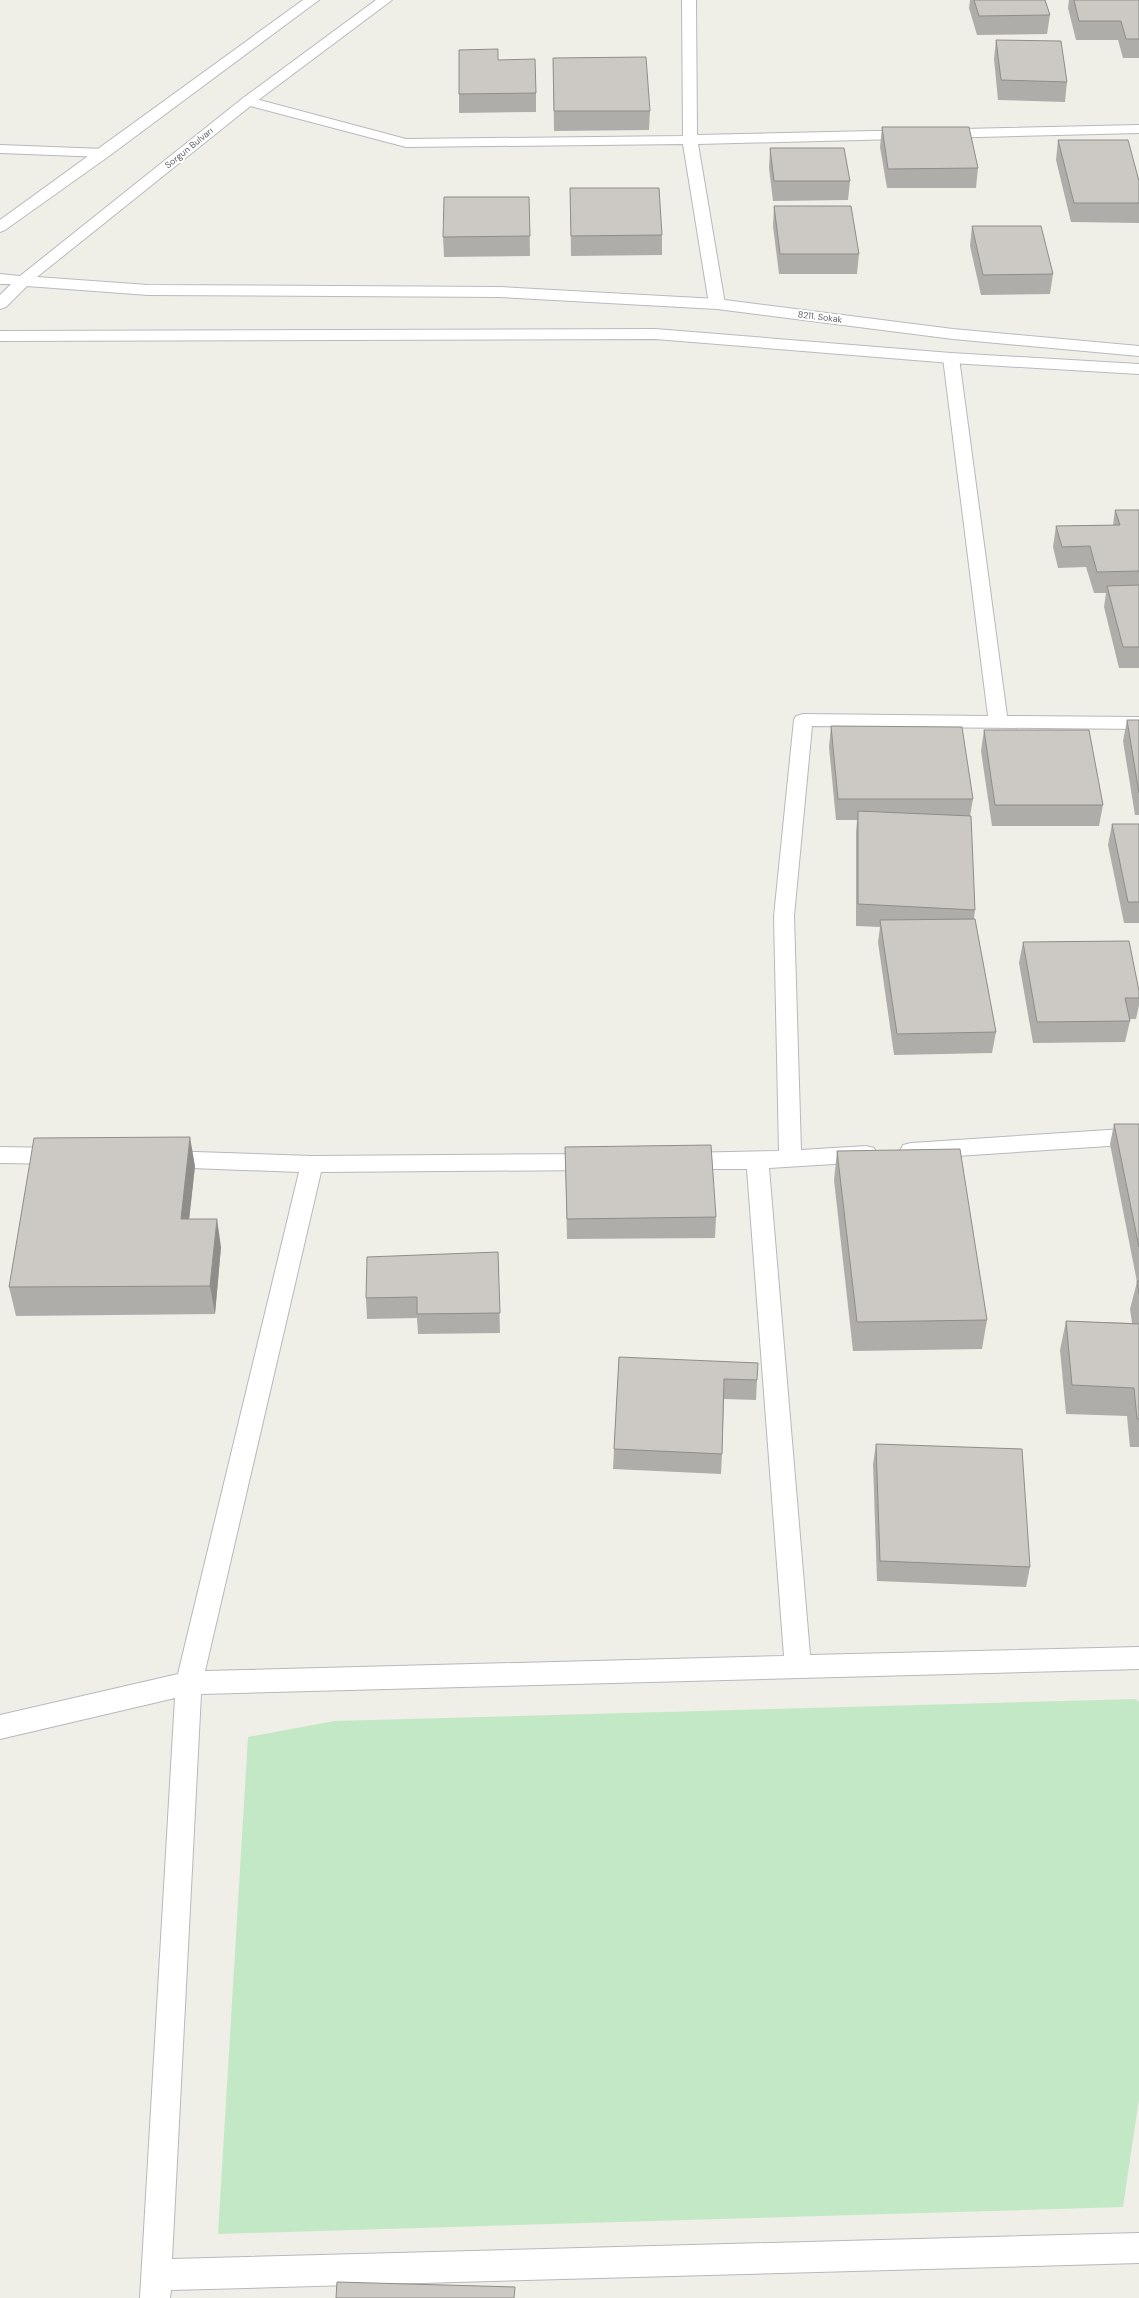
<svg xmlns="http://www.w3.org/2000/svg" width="1139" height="2298" font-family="'DM Sans',sans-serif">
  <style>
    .green { fill: #c3e8c6 }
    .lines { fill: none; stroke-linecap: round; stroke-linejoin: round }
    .street-casing { stroke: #b7b8bd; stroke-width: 2 }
    .secondary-casing { stroke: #b8bac0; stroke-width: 2 }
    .street { fill: #fff; fill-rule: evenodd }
    .secondary { fill: #fff; fill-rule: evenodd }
    .wall { fill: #afada9 }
    .shaded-wall { fill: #8f8d89 }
    .building { fill: #ccc9c4; stroke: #8f8d89 }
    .labels { text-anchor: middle; stroke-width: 4; stroke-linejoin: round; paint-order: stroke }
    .far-street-label { font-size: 9px; fill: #5e6167; stroke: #fff }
  </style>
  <rect width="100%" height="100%" fill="#f0efe7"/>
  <polygon class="green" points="1136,1699 1139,1702 1139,2099 1123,2207 218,2234 248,1737 334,1721"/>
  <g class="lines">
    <g class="street-casing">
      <g id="street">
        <polygon points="682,0 696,0 697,135 1139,125 1139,133 698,144 725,304 723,307 711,307 709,304 683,144 406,147 243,104 241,101 248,97 406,139 683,136"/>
        <polygon points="0,145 104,149 111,153 104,157 0,153"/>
        <polygon points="951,353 957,355 959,358 1007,716 1139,717 1139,729 812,726 794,916 801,1150 866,1146 874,1148 877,1154 874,1160 866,1162 769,1168 810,1655 1139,1647 1139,1669 201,1694 172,2259 1139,2233 1139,2263 171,2290 170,2298 140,2298 175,1698 0,1739 0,1715 178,1674 299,1172 165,1167 157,1165 154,1159 157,1153 165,1151 312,1156 595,1154 603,1156 606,1162 603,1168 595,1170 321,1172 205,1671 784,1656 747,1169 683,1169 675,1167 672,1161 675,1155 683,1153 779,1151 774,916 794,720 796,716 803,714 988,716 943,358 945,355"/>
        <polygon points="1139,1128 1139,1144 911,1159 903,1157 900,1151 903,1145 911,1143"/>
        <polygon points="0,1147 61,1148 69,1150 72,1156 69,1162 61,1164 0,1163"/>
      </g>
    </g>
    <g class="secondary-casing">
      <g id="secondary">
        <polygon points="303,0 319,0 109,156 5,230 0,232 0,220"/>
        <polygon points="376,0 392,0 253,104 37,277 148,285 500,287 717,299 953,329 1139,346 1139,356 953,339 717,309 500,297 148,295 27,286 6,307 0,309 0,295 11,284 0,284 0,274 20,276 243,98"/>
        <polygon points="655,329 951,353 1139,364 1139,374 951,363 655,339 0,341 0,331"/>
      </g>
    </g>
    <use href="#street" class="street"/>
    <use href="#secondary" class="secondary"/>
  </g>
  <g class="wall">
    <polygon points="970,0 1045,0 1050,15 1047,34 977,35 969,8"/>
    <polygon points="1069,0 1139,0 1139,58 1123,58 1118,40 1076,40 1068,8"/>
    <polygon points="996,40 1067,82 1065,102 998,100 994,59"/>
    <polygon points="553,58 650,111 649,130 554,131"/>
    <polygon points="536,93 536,112 459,113 459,94"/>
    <polygon points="882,127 978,168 976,188 887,188 880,147"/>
    <polygon points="1058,140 1139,181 1139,223 1071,222 1056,160"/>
    <polygon points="770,148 850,181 848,200 773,201 769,168"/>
    <polygon points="570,188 662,235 662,255 571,256"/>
    <polygon points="529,197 530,256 444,257 443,237"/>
    <polygon points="774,206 859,254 857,274 779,274 773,226"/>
    <polygon points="972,226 1053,274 1050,294 981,295 970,246"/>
    <polygon points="1115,510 1139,510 1139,668 1119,668 1104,607 1106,593 1094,593 1086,567 1058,568 1053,547 1056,526 1113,525"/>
    <polygon points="1127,720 1139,720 1139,815 1135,815 1123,741"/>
    <polygon points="831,726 973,799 970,816 975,910 974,919 996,1032 992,1053 894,1055 878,942 880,927 856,926 856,832 857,820 836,820 829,747"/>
    <polygon points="984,730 1103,805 1099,826 992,826 981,751"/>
    <polygon points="1112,824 1139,824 1139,923 1124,923 1108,845"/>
    <polygon points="1023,942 1139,991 1139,1005 1136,1019 1129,1019 1130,1021 1125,1042 1033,1043 1019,963"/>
    <polygon points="1114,1124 1139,1124 1139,1447 1130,1447 1127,1416 1066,1414 1060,1350 1066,1321 1132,1323 1130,1309 1137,1282 1110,1144"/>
    <polygon points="565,1147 716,1217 715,1238 567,1239"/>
    <polygon points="837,1151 987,1320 982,1349 853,1351 834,1180"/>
    <polygon points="195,1166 189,1219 221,1247 215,1314 16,1316 9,1287"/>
    <polygon points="498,1252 500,1333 418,1334 417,1318 367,1319 366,1298"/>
    <polygon points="619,1357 757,1380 756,1400 724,1399 722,1454 721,1474 613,1469 614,1449"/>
    <polygon points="876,1444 1030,1567 1026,1587 877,1581 873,1464"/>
  </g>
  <g class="shaded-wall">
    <polygon points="190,1137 195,1166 186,1248 181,1219"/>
    <polygon points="217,1219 221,1247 215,1314 210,1286"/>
  </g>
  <g class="building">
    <polygon points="974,0 1045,0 1050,15 979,16"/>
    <polygon points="1074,0 1139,0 1139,39 1126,39 1121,21 1079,21"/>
    <polygon points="996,40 1061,41 1067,82 1001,80"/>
    <polygon points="498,49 498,60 535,59 536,93 459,94 459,50"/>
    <polygon points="646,57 650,111 554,111 553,58"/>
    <polygon points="882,127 969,127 978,168 888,169"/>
    <polygon points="1058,140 1128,140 1139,181 1139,203 1074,203"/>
    <polygon points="770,148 844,148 850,181 774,181"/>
    <polygon points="570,188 659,188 662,235 571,236"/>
    <polygon points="444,197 529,197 530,236 443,237"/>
    <polygon points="774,206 851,206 859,254 780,254"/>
    <polygon points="972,226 1041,226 1053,274 983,275"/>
    <polygon points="1115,510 1139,510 1139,571 1097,572 1090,546 1062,547 1056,526 1120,525"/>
    <polygon points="1139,585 1139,647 1123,647 1107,586"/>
    <polygon points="1127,720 1139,720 1139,793"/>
    <polygon points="831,726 962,727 973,799 838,799"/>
    <polygon points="984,730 1089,730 1103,805 995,805"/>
    <polygon points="858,811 971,816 975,910 858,904"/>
    <polygon points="1112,824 1139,824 1139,902 1128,902"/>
    <polygon points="975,919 996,1032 897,1034 880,920"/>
    <polygon points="1129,941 1139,991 1139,998 1125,998 1130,1021 1037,1022 1023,942"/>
    <polygon points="1114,1124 1139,1124 1139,1247"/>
    <polygon points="190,1137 181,1219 217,1219 210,1286 9,1287 34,1138"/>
    <polygon points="711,1145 716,1217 567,1219 565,1147"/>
    <polygon points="960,1149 987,1320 857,1322 837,1151"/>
    <polygon points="498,1252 500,1313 417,1314 417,1297 366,1298 367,1257"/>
    <polygon points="1137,1281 1139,1281 1139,1294"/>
    <polygon points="1066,1321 1139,1324 1139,1419 1137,1419 1134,1388 1072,1385"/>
    <polygon points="619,1357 758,1363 757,1380 724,1379 722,1454 614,1449"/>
    <polygon points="876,1444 1022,1449 1030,1567 880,1561"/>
    <polygon points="337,2282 515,2287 514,2298 336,2298"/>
  </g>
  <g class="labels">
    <g class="far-street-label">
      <text transform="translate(189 148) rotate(-39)" y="3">Sorgun Bulvarı</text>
      <text transform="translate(820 317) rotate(7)" y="3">8211. Sokak</text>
    </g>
  </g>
</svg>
